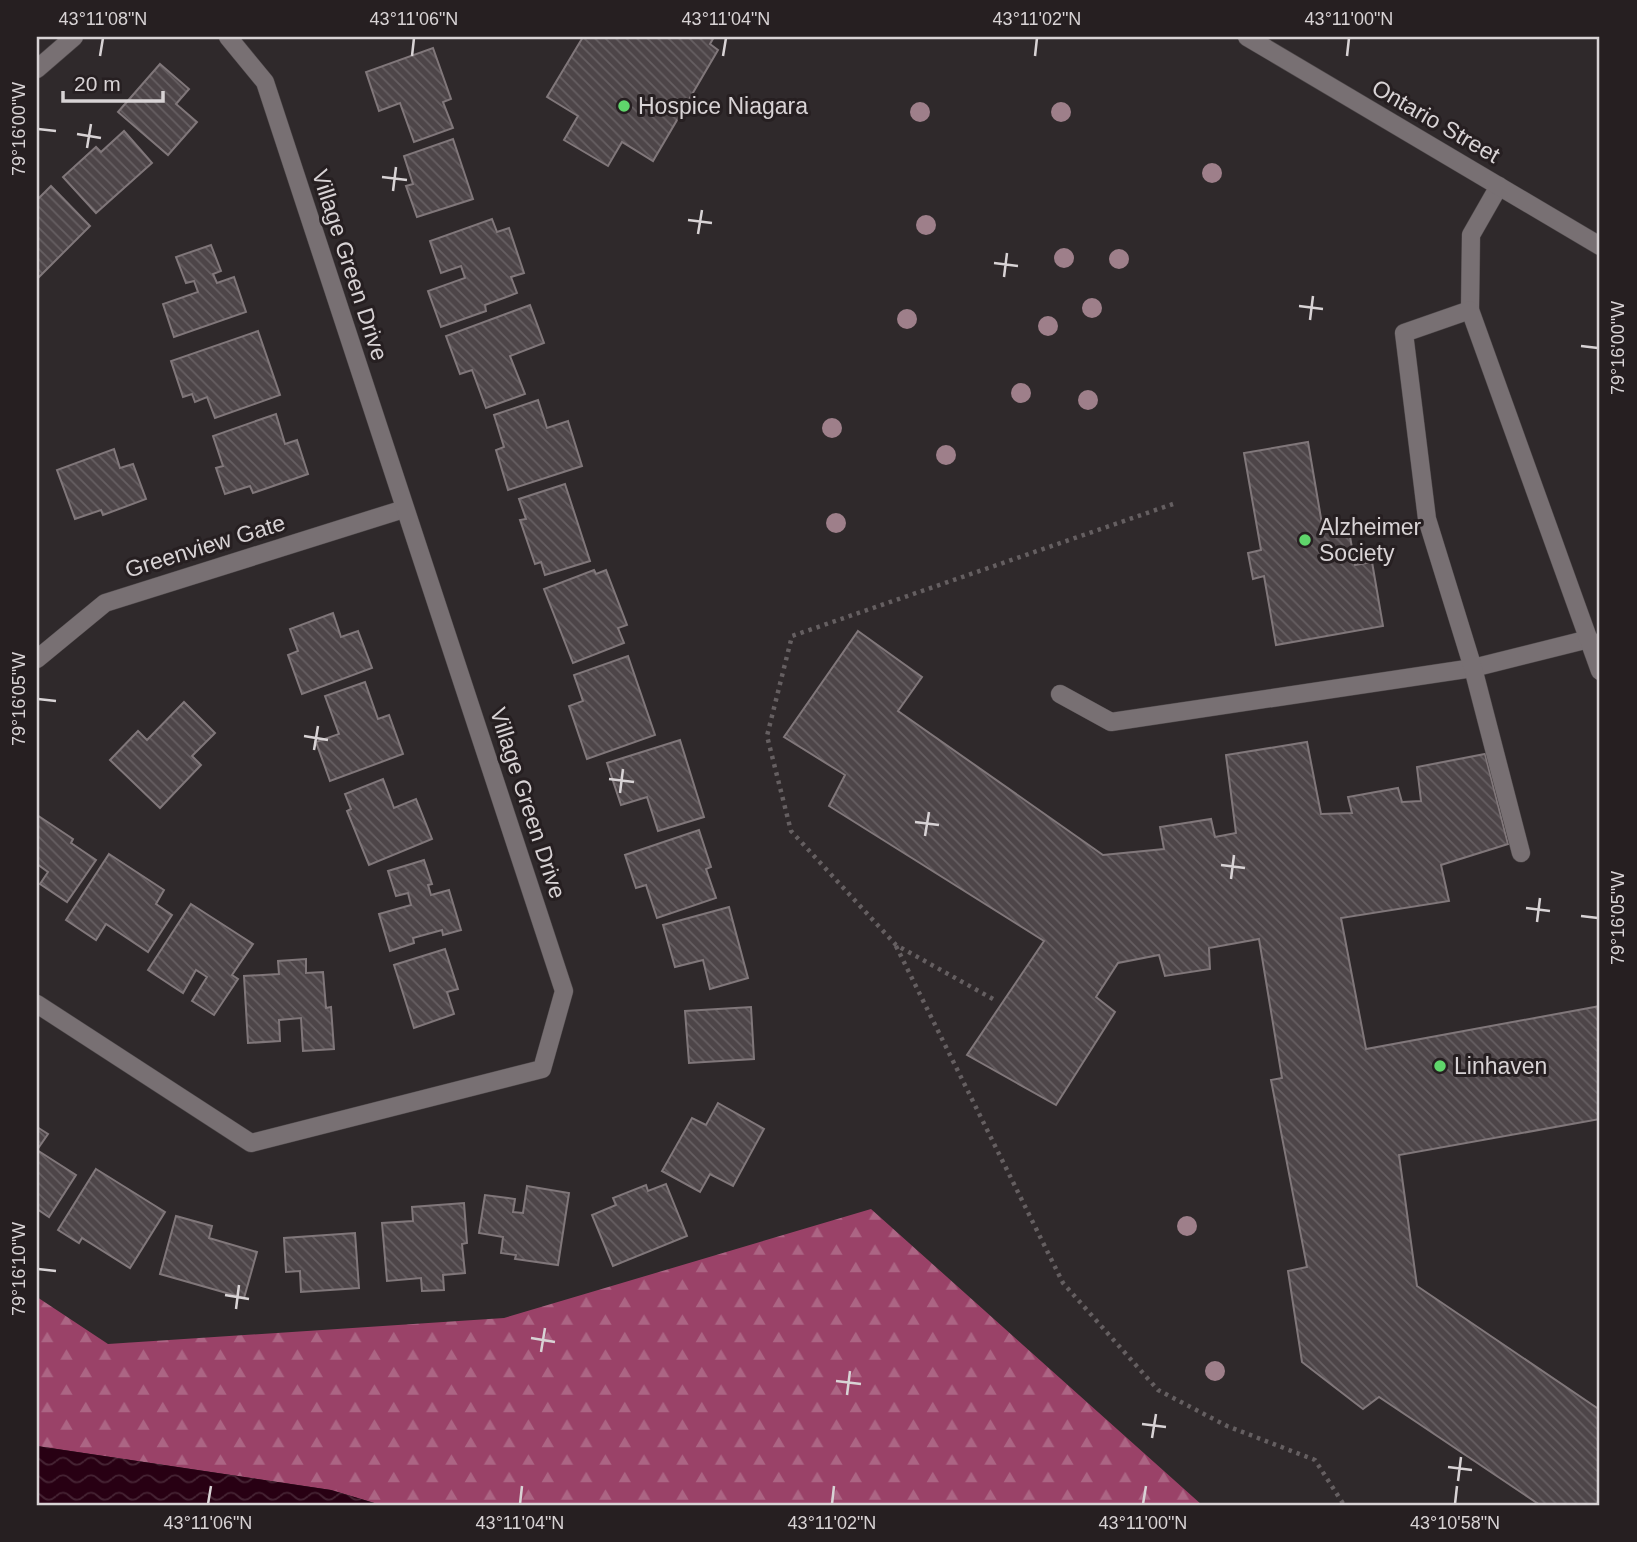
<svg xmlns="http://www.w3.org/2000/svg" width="1637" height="1542" font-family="Arial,sans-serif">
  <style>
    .forest { fill: url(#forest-firs) }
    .water { fill: url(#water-waves) }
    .building { fill: url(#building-back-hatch); stroke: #80777a; stroke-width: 2 }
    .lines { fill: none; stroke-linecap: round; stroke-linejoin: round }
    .lane-casing { stroke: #4d4749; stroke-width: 19 }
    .street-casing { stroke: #4d4749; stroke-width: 19 }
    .secondary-casing { stroke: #4d4749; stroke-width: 19 }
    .path { stroke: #655f61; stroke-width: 4.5; stroke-dasharray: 3.5 5; stroke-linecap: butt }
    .lane { stroke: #787073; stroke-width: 18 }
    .street { stroke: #787073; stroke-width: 18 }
    .secondary { stroke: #787073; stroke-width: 18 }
    .tree { fill: #9e7f8a }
    .ticks { fill: none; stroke: #d8d3d5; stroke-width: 2.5 }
    .poi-dot { fill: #5fd56b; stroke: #261f21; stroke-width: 2.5 }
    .labels { text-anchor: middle; stroke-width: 6; stroke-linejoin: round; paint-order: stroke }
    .poi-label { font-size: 23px; fill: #d8d3d5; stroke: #261f21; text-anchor: start }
    .street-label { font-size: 23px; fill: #d8d3d5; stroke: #261f21 }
    .neatline { fill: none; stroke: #d8d3d5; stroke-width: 2.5 }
    .ticks-label { font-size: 18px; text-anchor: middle; fill: #d8d3d5 }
  </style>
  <defs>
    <pattern id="forest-firs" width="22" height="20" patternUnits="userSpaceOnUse" patternTransform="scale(1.75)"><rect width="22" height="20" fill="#9a4268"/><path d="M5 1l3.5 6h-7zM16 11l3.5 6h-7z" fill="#ac6584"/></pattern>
    <pattern id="water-waves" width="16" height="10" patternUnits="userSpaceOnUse" patternTransform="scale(1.75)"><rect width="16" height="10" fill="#280013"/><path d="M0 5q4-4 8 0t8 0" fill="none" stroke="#462434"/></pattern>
    <pattern id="building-back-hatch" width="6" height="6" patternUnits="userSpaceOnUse" patternTransform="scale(1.75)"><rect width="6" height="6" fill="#4d4548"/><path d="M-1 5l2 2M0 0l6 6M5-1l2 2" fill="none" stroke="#665f62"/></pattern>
  </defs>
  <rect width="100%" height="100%" fill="#2f292b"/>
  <polygon class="forest" points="871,1209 1202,1505 381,1505 331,1490 37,1446 37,1297 108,1344 504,1318"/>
  <polygon class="water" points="37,1446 331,1490 381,1505 37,1505"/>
  <g class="building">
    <polygon points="583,37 714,37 710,44 718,50 653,161 622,142 608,166 564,140 578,116 547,97"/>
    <polygon points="433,48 451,99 443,102 453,128 414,142 400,103 379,111 366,72"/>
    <polygon points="160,64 189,89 176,104 197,122 168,155 118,112"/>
    <polygon points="124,131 152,163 96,213 63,177 96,147 101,152"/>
    <polygon points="453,139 473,199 417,217 406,186 413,184 404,156"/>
    <polygon points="51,186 90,226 37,279 37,200"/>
    <polygon points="492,219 497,232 509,228 524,273 511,277 517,293 485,305 486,311 441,327 428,291 465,278 461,266 441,273 430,241"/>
    <polygon points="211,245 221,271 213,274 217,283 234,277 246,312 174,337 163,304 198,292 194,281 186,283 176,257"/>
    <polygon points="530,305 544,343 510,356 525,394 486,408 472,370 460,374 446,336"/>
    <polygon points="258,331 280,395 215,418 207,397 195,402 192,394 183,397 171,361"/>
    <polygon points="538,400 547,428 568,421 582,466 508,490 496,450 504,447 494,415"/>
    <polygon points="276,414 285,444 297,440 308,474 253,493 250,486 225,494 216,468 223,466 213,436"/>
    <polygon points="1308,442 1323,530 1348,525 1355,565 1372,562 1383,626 1276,645 1264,576 1253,579 1248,553 1261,550 1244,453"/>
    <polygon points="114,449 120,468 133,464 146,499 103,515 101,510 75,519 57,470"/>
    <polygon points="565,484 590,561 545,575 541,562 535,564 520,520 526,519 519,499"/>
    <polygon points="594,570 596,574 606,570 627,625 618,628 624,643 573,663 544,589"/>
    <polygon points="333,613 341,637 358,631 372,668 302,694 288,655 298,651 290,629"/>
    <polygon points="858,631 922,677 898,711 1103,855 1164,849 1160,827 1211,819 1215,837 1236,833 1226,755 1307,742 1321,814 1352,813 1348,797 1398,788 1402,802 1421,801 1417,767 1485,754 1508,844 1441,865 1449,901 1341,918 1366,1049 1600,1006 1600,1119 1399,1155 1417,1286 1600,1410 1600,1505 1540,1505 1379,1397 1363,1409 1302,1362 1288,1271 1307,1267 1271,1080 1282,1078 1259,939 1209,948 1210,969 1165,976 1159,955 1118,963 1096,997 1115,1012 1056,1105 967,1055 1044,941 829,806 845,775 784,737"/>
    <polygon points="628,656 655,735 587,759 569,706 583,701 574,675"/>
    <polygon points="365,682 378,719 389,715 403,754 330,781 316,742 339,734 325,696"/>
    <polygon points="184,702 215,733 192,756 201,765 160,808 110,760 138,731 147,740"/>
    <polygon points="680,740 704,817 658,831 647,797 621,805 607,763"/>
    <polygon points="383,779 394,808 416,799 432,839 369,865 347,811 351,809 345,794"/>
    <polygon points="37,815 73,839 71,843 96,860 67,902 40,884 48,872 37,864"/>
    <polygon points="699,830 711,867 706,869 716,898 657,918 646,885 636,888 625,855"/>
    <polygon points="109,854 164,890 156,904 172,915 148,952 106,924 96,940 66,920"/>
    <polygon points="424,860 432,884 428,885 431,895 449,890 461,930 443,935 442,930 413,938 414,943 390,951 379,914 411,905 408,893 396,896 388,871"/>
    <polygon points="191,904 253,944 232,975 238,979 214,1015 192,1001 207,977 196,970 183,993 148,970"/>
    <polygon points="729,907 748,978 710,989 703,960 675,967 663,925"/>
    <polygon points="445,949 458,989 447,992 454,1014 414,1028 394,965"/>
    <polygon points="306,959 306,973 323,972 326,1008 331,1007 334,1049 303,1051 301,1018 279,1020 280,1041 248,1043 244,976 279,974 278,961"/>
    <polygon points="751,1007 754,1059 689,1063 685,1011"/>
    <polygon points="718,1103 764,1129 733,1186 710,1174 700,1192 662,1171 692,1118 706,1125"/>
    <polygon points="37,1127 48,1134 37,1150 76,1175 49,1217 37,1209"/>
    <polygon points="96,1169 165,1212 130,1268 82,1238 79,1243 58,1230"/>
    <polygon points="666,1184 687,1236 613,1266 592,1215 616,1205 613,1198 646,1185 648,1191"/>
    <polygon points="527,1186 569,1193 558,1265 515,1259 516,1255 501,1253 503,1237 479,1233 485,1195 515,1199 513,1212 523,1213"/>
    <polygon points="464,1203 467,1243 462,1244 465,1273 443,1275 444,1290 422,1291 421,1278 387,1281 382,1223 413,1221 412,1207"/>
    <polygon points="176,1216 212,1226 209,1238 257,1252 244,1298 160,1274"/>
    <polygon points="355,1233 359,1288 301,1292 300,1271 286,1272 284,1238"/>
  </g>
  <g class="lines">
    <g class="lane-casing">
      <g id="lane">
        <polyline points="1470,310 1471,235 1499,186"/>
        <polyline points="1060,694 1111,722 1473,668 1589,639"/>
        <polyline points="1521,853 1473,668 1427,519 1404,333 1470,310 1600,671"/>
      </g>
    </g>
    <g class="street-casing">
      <g id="street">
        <polyline points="37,69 74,37"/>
        <polyline points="37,659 105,603 404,509"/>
        <polyline points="37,1004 251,1143 542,1069 564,991 265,82 228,37"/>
      </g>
    </g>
    <g class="secondary-casing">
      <polyline id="secondary" points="1247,37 1600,246"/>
    </g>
    <g class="path">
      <polyline points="896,946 1063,1283 1158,1390 1227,1426 1315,1460 1344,1505"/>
      <polyline points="993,999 896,945 791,831 767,736 792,636 1173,504"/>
    </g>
    <use href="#lane" class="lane"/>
    <use href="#street" class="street"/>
    <use href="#secondary" class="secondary"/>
  </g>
  <g class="tree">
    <circle cx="920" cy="112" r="10"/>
    <circle cx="1061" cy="112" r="10"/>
    <circle cx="1212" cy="173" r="10"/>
    <circle cx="926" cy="225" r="10"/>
    <circle cx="1064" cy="258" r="10"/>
    <circle cx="1119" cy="259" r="10"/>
    <circle cx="1092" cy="308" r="10"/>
    <circle cx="907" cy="319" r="10"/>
    <circle cx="1048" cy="326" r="10"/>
    <circle cx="1021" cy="393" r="10"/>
    <circle cx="1088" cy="400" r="10"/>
    <circle cx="832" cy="428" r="10"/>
    <circle cx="946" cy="455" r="10"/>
    <circle cx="836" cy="523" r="10"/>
    <circle cx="1187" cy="1226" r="10"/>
    <circle cx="1215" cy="1371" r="10"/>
  </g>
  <path class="ticks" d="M100,56L103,38M412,56L414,38M723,56L726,38M1035,56L1037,38M1347,56L1349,38M38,129L56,131M77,134L101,138M87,148L91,124M382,177L407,180M393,191L396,167M688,220L712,223M698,234L702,210M994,263L1018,266M1004,277L1007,253M1299,306L1323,309M1310,320L1313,296M1581,346L1598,348M38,699L56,701M304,736L328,740M314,750L318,726M609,779L634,782M620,793L623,769M915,822L939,825M925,836L929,812M1221,865L1245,868M1231,879L1234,855M1526,908L1550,911M1581,916L1598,918M1537,922L1540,898M38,1269L56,1271M225,1295L249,1299M236,1309L239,1285M531,1338L555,1342M541,1352L545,1328M836,1381L861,1384M847,1395L850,1371M1142,1424L1166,1427M1152,1438L1156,1414M1448,1467L1472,1470M1458,1481L1461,1457M208,1504L211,1486M520,1504L522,1486M832,1504L834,1486M1143,1504L1146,1486M1455,1504L1457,1486"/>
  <g class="poi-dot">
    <circle cx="624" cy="106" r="7"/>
    <circle cx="1305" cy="540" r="7"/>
    <circle cx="1440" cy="1066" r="7"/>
  </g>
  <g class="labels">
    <g class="poi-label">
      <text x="638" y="114">Hospice Niagara</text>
      <text x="1319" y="535">Alzheimer<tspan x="1319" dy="26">Society</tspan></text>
      <text x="1454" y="1074">Linhaven</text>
    </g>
    <g class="street-label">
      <text transform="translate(1436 121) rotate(30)" y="8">Ontario Street</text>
      <text transform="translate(350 265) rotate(72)" y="8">Village Green Drive</text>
      <text transform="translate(205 546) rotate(-17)" y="8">Greenview Gate</text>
      <text transform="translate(528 803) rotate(72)" y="8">Village Green Drive</text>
    </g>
  </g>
  <rect width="1637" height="1542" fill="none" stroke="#261f21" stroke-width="77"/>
  <path d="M63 91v10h100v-10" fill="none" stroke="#d8d3d5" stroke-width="3.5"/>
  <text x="74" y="91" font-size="21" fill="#d8d3d5" stroke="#261f21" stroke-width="5" paint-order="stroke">20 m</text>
  <rect x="38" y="38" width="1560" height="1466" class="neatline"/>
  <g class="ticks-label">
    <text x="103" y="25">43°11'08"N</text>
    <text x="414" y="25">43°11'06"N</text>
    <text x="726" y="25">43°11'04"N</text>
    <text x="1037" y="25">43°11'02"N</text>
    <text x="1349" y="25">43°11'00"N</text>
    <text transform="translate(19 129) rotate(-90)" y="6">79°16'00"W</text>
    <text transform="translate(1618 348) rotate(-90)" y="6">79°16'00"W</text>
    <text transform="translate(19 699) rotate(-90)" y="6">79°16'05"W</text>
    <text transform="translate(1618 918) rotate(-90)" y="6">79°16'05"W</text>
    <text transform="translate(19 1269) rotate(-90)" y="6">79°16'10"W</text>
    <text x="208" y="1529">43°11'06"N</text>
    <text x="520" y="1529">43°11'04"N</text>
    <text x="832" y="1529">43°11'02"N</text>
    <text x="1143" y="1529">43°11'00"N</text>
    <text x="1455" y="1529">43°10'58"N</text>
  </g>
</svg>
